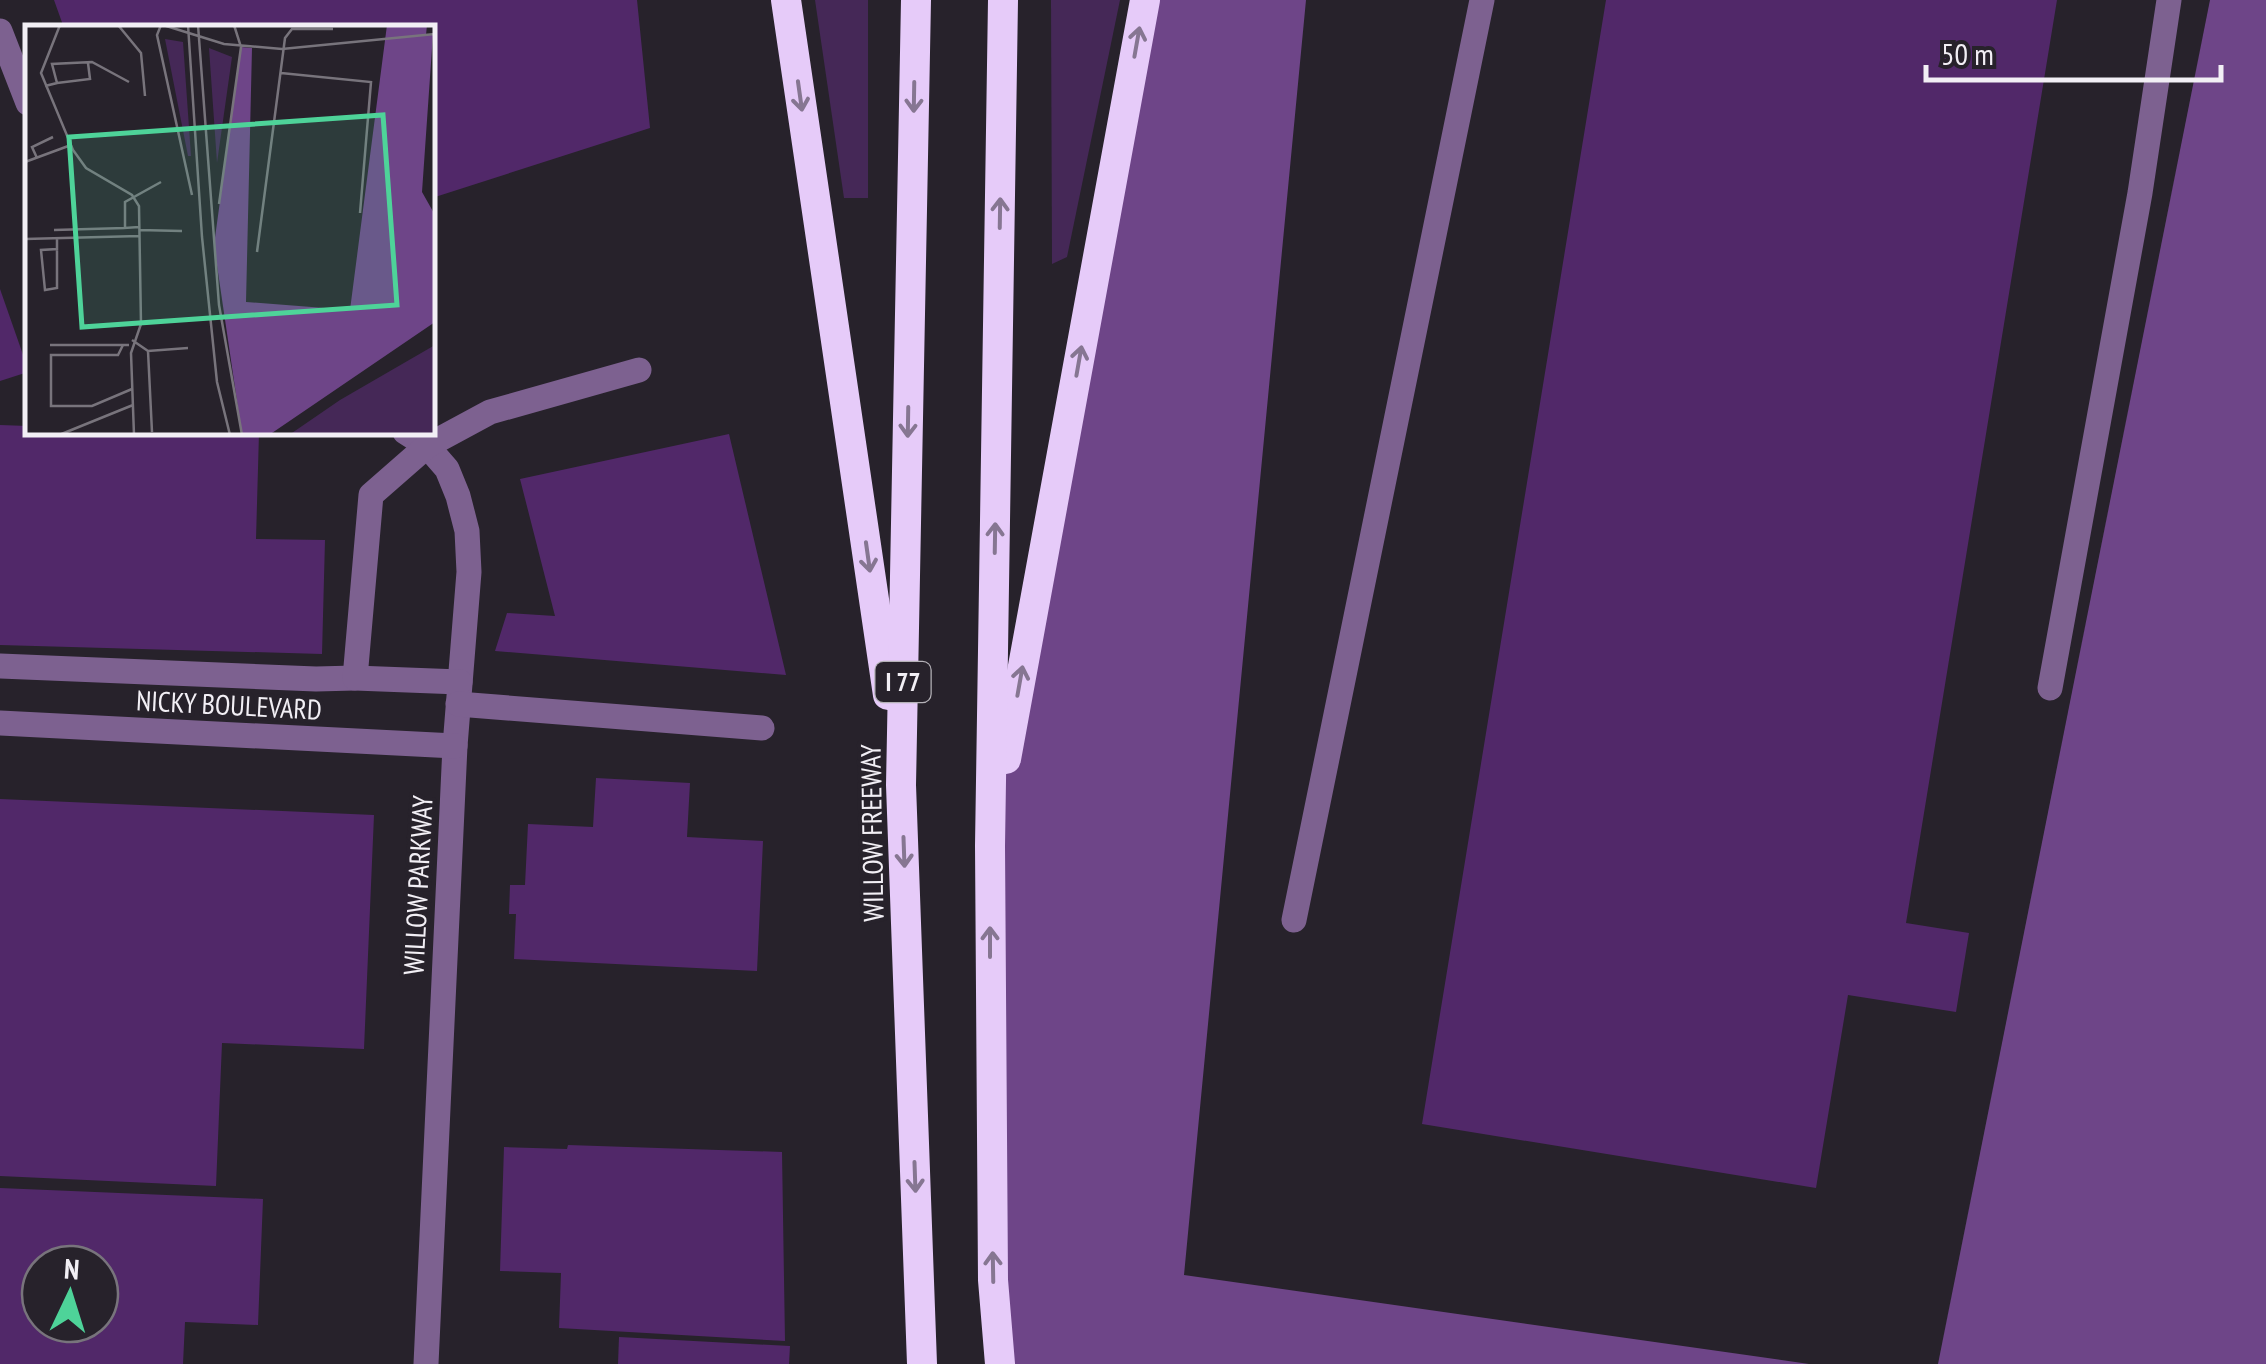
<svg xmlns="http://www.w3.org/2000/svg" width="2266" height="1364" font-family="'PT Sans Narrow',sans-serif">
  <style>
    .green { fill: #452857 }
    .forest { fill: #6e4588 }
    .building { fill: #512869; fill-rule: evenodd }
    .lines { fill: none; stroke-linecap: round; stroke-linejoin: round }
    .minor { stroke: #7d6190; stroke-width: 25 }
    .highway { stroke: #e6cbf9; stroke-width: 30 }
    .oneway { stroke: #867692 }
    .labels { text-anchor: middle; stroke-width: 8; stroke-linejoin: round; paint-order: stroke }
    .shield { fill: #27222b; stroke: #b5b2b8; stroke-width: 2.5 }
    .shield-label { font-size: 25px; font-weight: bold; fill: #f2eff5 }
    .street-label { font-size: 28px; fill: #f2eff5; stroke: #27222b }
    .inset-road { fill: none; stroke: #78747c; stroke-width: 2.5 }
    .view { fill: #4ed399; fill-opacity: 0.15; stroke: #4ed399; stroke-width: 5 }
    .inset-edge { fill: none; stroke: #f2eff5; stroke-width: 5 }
  </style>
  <rect width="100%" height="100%" fill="#27222b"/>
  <g class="green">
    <polygon points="815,0 868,0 868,198 844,198"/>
    <polygon points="1051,0 1120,0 1067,257 1052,264"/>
  </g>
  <g class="forest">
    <polygon points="1145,0 1306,0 1184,1275 1809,1364 1000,1364 990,846"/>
    <polygon points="2210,0 2266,0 2266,1364 1938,1364"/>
  </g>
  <g class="building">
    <polygon points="54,0 637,0 650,128 432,198 432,28 64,28"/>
    <polygon points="1606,0 2057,0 1906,923 1969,933 1956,1012 1848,995 1816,1188 1422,1124"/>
    <polygon points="0,289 28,369 28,372 0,381"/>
    <polygon points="0,425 28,426 28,432 259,433 256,539 325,540 322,654 0,645"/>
    <polygon points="729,434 786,675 495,651 507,613 555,616 520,479"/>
    <polygon points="596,778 690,783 687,837 763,841 757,971 514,959 516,914 509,914 510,885 525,885 528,824 593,827"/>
    <polygon points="0,799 374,815 364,1049 222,1043 216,1186 0,1176"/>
    <polygon points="568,1145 782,1152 785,1341 559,1328 561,1273 500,1271 504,1147 567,1149"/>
    <path d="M0,1188L263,1199L258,1325L185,1322L183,1364H0ZM40,1264H100V1324H40Z"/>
    <polygon points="619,1337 790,1346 789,1364 618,1364"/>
  </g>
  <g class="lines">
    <g class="minor">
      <polyline points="0,31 28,103"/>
      <polyline points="405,432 427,446 447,469 458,496 467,531 469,572 455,746 426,1364"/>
      <polyline points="0,666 316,679 355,678"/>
      <polyline points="460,682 355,678 371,495 427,446 490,412 639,370"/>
      <polyline points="2050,688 2140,193 2169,0"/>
      <polyline points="458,704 762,728"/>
      <polyline points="0,723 455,746"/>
      <polyline points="1294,920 1482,0"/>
    </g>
    <g class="highway">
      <polyline points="786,0 888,695"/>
      <polyline points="916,0 901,785 922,1364"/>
      <polyline points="1006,759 1145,0"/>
      <polyline points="1000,1364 993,1280 990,846 1003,0"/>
    </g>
  </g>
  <defs><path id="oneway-shaft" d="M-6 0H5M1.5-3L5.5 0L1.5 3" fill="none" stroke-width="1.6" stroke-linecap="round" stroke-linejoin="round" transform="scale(2.5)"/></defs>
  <g class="oneway">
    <use href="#oneway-shaft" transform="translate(1137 42) rotate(-80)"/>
    <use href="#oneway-shaft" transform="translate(800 96) rotate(82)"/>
    <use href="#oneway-shaft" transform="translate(914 97) rotate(91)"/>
    <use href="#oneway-shaft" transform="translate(1000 213) rotate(-89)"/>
    <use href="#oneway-shaft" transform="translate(1079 361) rotate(-80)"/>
    <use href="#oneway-shaft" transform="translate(908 422) rotate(91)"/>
    <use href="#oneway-shaft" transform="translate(995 538) rotate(-89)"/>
    <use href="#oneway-shaft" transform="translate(868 557) rotate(82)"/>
    <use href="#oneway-shaft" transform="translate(1020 681) rotate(-80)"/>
    <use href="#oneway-shaft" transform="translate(904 852) rotate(88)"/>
    <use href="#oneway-shaft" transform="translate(990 942) rotate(-90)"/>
    <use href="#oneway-shaft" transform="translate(915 1177) rotate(88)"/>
    <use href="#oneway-shaft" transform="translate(993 1267) rotate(-91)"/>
  </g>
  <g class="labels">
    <rect class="shield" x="875.5" y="662" width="55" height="40" rx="8"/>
    <g class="shield-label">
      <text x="903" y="691">I 77</text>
    </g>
    <g class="street-label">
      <text transform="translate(229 705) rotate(3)" y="10">NICKY BOULEVARD</text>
      <text transform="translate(872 833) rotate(-91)" y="10">WILLOW FREEWAY</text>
      <text transform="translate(418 885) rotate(-87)" y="10">WILLOW PARKWAY</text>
    </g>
  </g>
  <g transform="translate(25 25)">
    <rect width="410" height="410" fill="#27222b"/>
    <path d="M140,14L158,17L166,131H163ZM184,23L207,32L192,138ZM410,320V410H264L315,375Z" fill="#452857"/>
    <path d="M362,0H402L401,10L408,9L397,167L410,190V297L244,410H217L189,220L216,22L227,23L221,277L325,285Z" fill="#6e4588"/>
    <path class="inset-road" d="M35,0L16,48L48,125L61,143L107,170L114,181L116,299L106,328L109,410M93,0L116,28L120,71M136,0L132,10L167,170M138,0L199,19L257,24L410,9M163,0L177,212L192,357L205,410M173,0L194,280L217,410M256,48L346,57L335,188M32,58L65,54L63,38M20,61L32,58L27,39L67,37L104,57M12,133L7,122L28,112M0,137L46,120M194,179L216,22L209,0M114,202L100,203V177L136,157M29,205L100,203M114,205L157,206M32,213V224L16,225L20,265L32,263V224M0,214L114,211M232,227L260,13L267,4H308M107,315L123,326L163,323M25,320H104M98,320L93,330H26V381H67L107,364M123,326L127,407M34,410L108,380"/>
    <path class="view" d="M358,90L372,280L57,302L44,112Z"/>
    <rect width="410" height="410" class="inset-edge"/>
  </g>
  <g transform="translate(70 1294) rotate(4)"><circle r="48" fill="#27222b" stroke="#78747c" stroke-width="2.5"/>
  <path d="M0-8L18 38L0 25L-18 38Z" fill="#4ed399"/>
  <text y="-15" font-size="28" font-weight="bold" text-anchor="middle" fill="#f2eff5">N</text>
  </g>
  <path d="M1926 65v15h295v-15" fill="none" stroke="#f2eff5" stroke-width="5"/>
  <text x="1941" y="65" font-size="30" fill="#f2eff5" stroke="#27222b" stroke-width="8" paint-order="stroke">50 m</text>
</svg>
